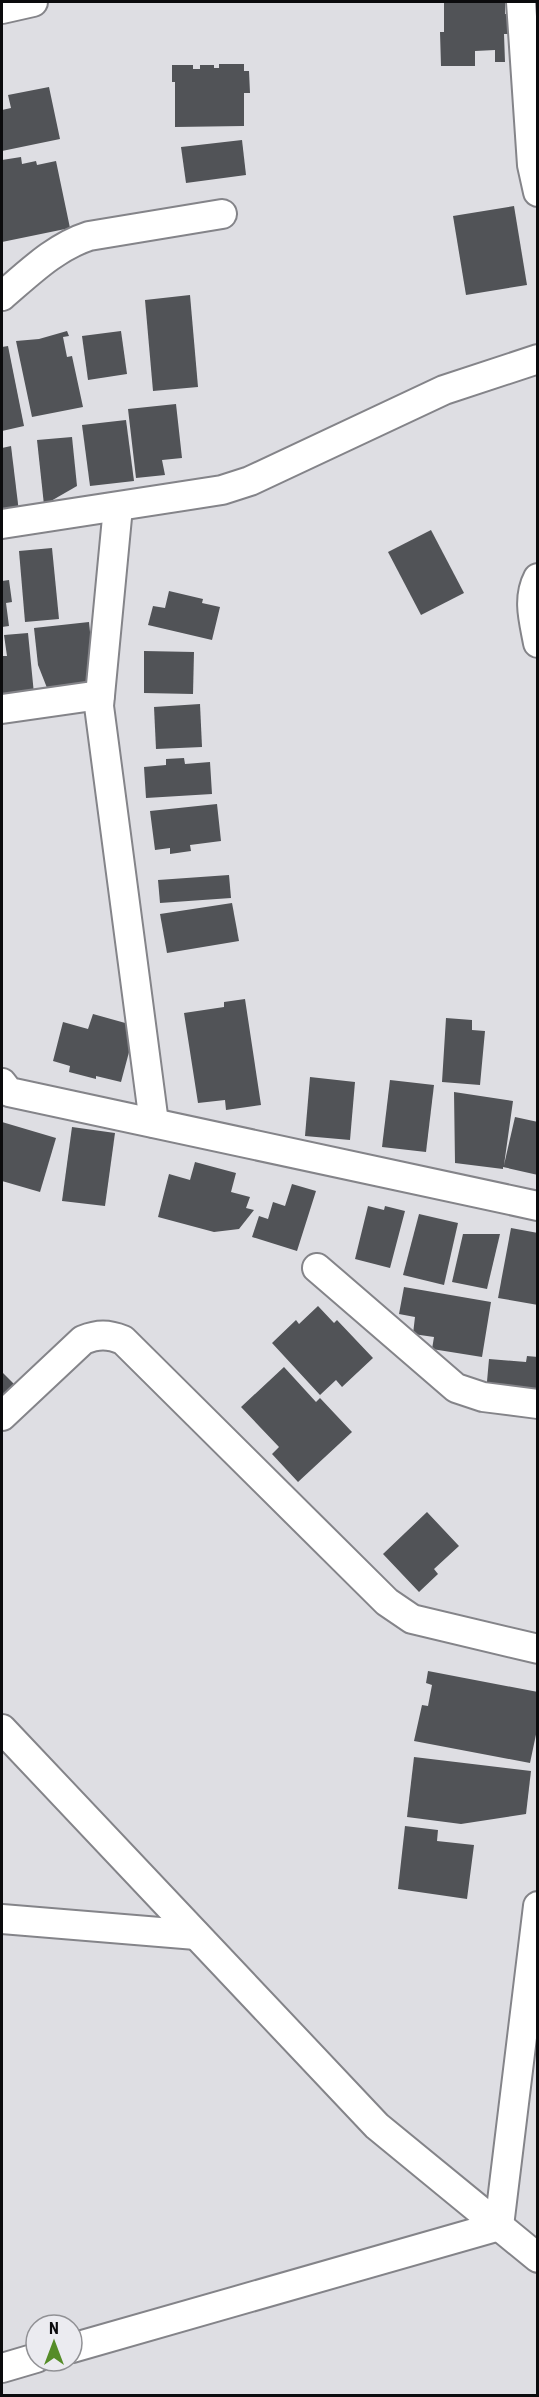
<svg xmlns="http://www.w3.org/2000/svg" width="539" height="2397" font-family="'Roboto Condensed',sans-serif">
  <style>
    .building { fill: #515357 }
    .lines { fill: none; stroke-linecap: round; stroke-linejoin: round }
    .street-casing { stroke: #848489; stroke-width: 32 }
    .street { stroke: #fff; stroke-width: 28 }
  </style>
  <rect width="100%" height="100%" fill="#dedee3"/>
  <g class="building">
    <polygon points="444,2 505,2 505,14 510,14 512,34 504,34 505,62 495,62 495,50 475,51 475,66 441,66 440,32 444,32"/>
    <polygon points="219,64 244,64 244,71 249,71 250,93 244,93 244,126 175,127 175,82 172,82 172,65 193,65 193,69 200,69 200,65 214,65 214,68 219,68"/>
    <polygon points="49,87 60,139 2,151 2,110 11,108 8,95"/>
    <polygon points="242,140 246,175 186,183 181,147"/>
    <polygon points="21,157 22,164 36,161 37,165 56,161 70,228 2,242 2,160"/>
    <polygon points="514,206 527,285 466,295 453,216"/>
    <polygon points="190,295 198,387 153,391 145,300"/>
    <polygon points="67,331 69,336 63,337 67,357 72,356 83,407 32,417 16,341 39,339"/>
    <polygon points="121,331 127,374 88,380 82,336"/>
    <polygon points="8,346 24,426 2,431 2,347"/>
    <polygon points="176,404 182,458 162,460 165,475 136,478 128,409"/>
    <polygon points="126,420 134,481 90,486 82,425"/>
    <polygon points="72,437 77,486 44,505 37,440"/>
    <polygon points="11,446 19,512 2,517 2,448"/>
    <polygon points="431,530 464,593 421,615 388,552"/>
    <polygon points="52,548 59,619 25,622 19,551"/>
    <polygon points="9,580 12,602 6,603 9,626 2,627 2,581"/>
    <polygon points="169,591 203,599 202,603 220,607 212,640 148,625 153,606 165,608"/>
    <polygon points="89,622 93,662 91,694 51,698 38,665 34,628"/>
    <polygon points="28,633 34,694 2,697 2,656 7,656 4,635"/>
    <polygon points="144,651 194,652 193,694 144,693"/>
    <polygon points="200,704 202,747 156,749 154,707"/>
    <polygon points="184,758 185,764 210,762 212,794 146,798 144,767 166,765 166,759"/>
    <polygon points="217,804 221,841 190,845 191,851 170,854 170,848 155,850 150,811"/>
    <polygon points="229,875 231,898 160,903 158,880"/>
    <polygon points="232,903 239,941 167,953 160,914"/>
    <polygon points="245,999 261,1105 226,1110 225,1100 198,1103 184,1013 224,1007 224,1002"/>
    <polygon points="93,1014 136,1026 121,1082 96,1076 96,1079 69,1072 70,1066 53,1061 63,1022 88,1029"/>
    <polygon points="446,1018 472,1020 472,1030 485,1031 480,1085 442,1082"/>
    <polygon points="310,1077 355,1082 350,1140 305,1136"/>
    <polygon points="390,1080 434,1085 426,1152 382,1147"/>
    <polygon points="454,1092 513,1101 504,1165 515,1117 538,1122 538,1175 503,1167 503,1169 455,1163"/>
    <polygon points="2,1122 56,1138 40,1192 2,1181"/>
    <polygon points="72,1127 115,1133 105,1206 62,1201"/>
    <polygon points="195,1162 236,1173 231,1192 250,1197 246,1208 254,1210 239,1229 214,1232 158,1217 169,1174 190,1180"/>
    <polygon points="292,1184 316,1191 297,1251 252,1237 259,1216 268,1219 273,1202 285,1206"/>
    <polygon points="368,1206 384,1210 385,1206 405,1211 390,1268 355,1259"/>
    <polygon points="419,1214 458,1223 444,1285 403,1275"/>
    <polygon points="511,1228 538,1233 538,1305 498,1298"/>
    <polygon points="463,1234 500,1234 487,1289 452,1282"/>
    <polygon points="404,1287 491,1302 482,1357 432,1349 434,1337 413,1334 415,1317 399,1314"/>
    <polygon points="318,1306 334,1323 337,1320 373,1358 342,1387 336,1380 320,1395 272,1343 296,1320 299,1324"/>
    <polygon points="527,1356 538,1357 538,1398 486,1393 489,1359 526,1362"/>
    <polygon points="284,1367 316,1402 320,1398 352,1432 298,1482 272,1454 279,1447 241,1407"/>
    <polygon points="2,1372 20,1390 2,1408"/>
    <polygon points="427,1512 459,1546 434,1569 438,1574 419,1592 383,1554"/>
    <polygon points="428,1671 538,1692 538,1725 530,1763 414,1741 422,1705 428,1706 432,1685 426,1683"/>
    <polygon points="414,1757 531,1771 526,1814 461,1824 407,1817"/>
    <polygon points="405,1826 438,1830 437,1841 474,1845 467,1899 398,1889"/>
  </g>
  <g class="lines">
    <g class="street-casing">
      <g id="street">
        <polyline points="521,2 532,165 538,192"/>
        <polyline points="2,9 33,2"/>
        <path d="M2,296C29,273 55,247 89,236L222,214"/>
        <polyline points="118,507 99,706 154,1123"/>
        <polyline points="2,524 222,490 250,481 444,390 538,359"/>
        <path d="M538,578C527,599 534,621 538,643"/>
        <polyline points="2,709 100,695"/>
        <polyline points="2,1083 9,1092 538,1206"/>
        <polyline points="317,1268 456,1388 483,1397 538,1404"/>
        <path d="M2,1416L83,1340C98,1334 108,1334 123,1340L387,1602L412,1619L538,1649"/>
        <polyline points="2,1729 377,2126 538,2258"/>
        <polyline points="2,1919 196,1935"/>
        <polyline points="72,2348 499,2226 538,1906"/>
        <polyline points="2,2368 36,2358"/>
      </g>
    </g>
    <use href="#street" class="street"/>
  </g>
  <rect width="539" height="2397" fill="none" stroke="#0b0b0d" stroke-width="6"/>
  <g transform="translate(54 2343)"><circle r="28" fill="#ebebf0" stroke="#919195" stroke-width="1.5"/>
  <path d="M0-4.5L10 22L0 15L-10 22Z" fill="#558c28"/>
  <text y="-9" font-size="16" font-weight="bold" text-anchor="middle" fill="#0b0b0d">N</text>
  </g>
</svg>
